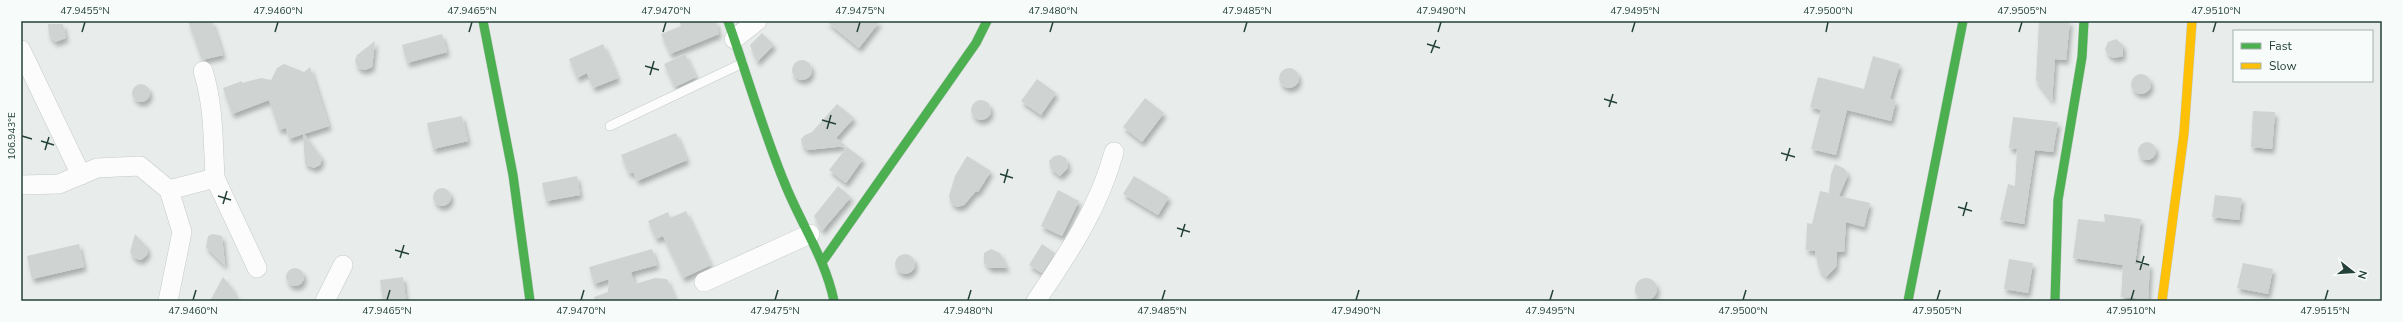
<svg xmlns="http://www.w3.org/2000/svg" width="2403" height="322" font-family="'Nunito Sans',sans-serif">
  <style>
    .building { fill: #cfd4d2; filter: url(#shadow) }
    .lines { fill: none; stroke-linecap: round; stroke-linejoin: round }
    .lane-casing { stroke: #c5cac8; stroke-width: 10 }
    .street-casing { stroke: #c5cac8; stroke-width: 20 }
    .fast-casing { stroke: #c3cbc8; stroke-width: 10 }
    .slow-casing { stroke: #c3cbc8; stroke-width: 10 }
    .lane { stroke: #fcfcfc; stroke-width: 9 }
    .street { stroke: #fcfcfc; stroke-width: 19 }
    .fast { stroke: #4caf50; stroke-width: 9 }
    .slow { stroke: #ffc107; stroke-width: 9 }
    .ticks { fill: none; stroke: #24423a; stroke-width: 1.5 }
    .neatline { fill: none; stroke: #24423a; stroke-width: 1.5 }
    .ticks-label { font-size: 10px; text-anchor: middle; fill: #24423a }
  </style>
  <defs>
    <filter id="shadow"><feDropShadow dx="2.5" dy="4.5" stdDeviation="2" flood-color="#0004"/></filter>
  </defs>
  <rect width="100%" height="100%" fill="#e8edeb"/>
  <g class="building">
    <polygon points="188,21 212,21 223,55 202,60"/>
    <polygon points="679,21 716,21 719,34 670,54 661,34 681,26"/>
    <polygon points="826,21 880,21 859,48"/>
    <polygon points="2039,21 2070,21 2066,60 2055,59 2052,101 2036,80"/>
    <polygon points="48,24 63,24 66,38 55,42 49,36"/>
    <polygon points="762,33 774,45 757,62 750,45"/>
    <polygon points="442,34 447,52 407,63 402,45"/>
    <polygon points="2116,39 2123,45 2123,56 2114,58 2108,55 2105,49 2108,42"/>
    <polygon points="375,41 372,67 365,70 358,68 355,61 357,55"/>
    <polygon points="603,44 618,78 593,88 587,73 577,78 569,59"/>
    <polygon points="685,54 696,77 675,87 664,64"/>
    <polygon points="1873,56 1900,64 1890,99 1896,101 1891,121 1847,110 1836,155 1811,149 1821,110 1810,107 1818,77 1864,89"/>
    <circle cx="802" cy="70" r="10"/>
    <polygon points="284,64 304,72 310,67 329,126 304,134 322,158 320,165 314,168 305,164 303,134 289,139 286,128 279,130 269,100 232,114 223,88 242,81 242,83 261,78 271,80 277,68"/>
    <circle cx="1289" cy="78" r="10"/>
    <circle cx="2141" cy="84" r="10"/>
    <polygon points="1037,79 1056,93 1041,115 1021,101"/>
    <circle cx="141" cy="93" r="9"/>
    <polygon points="1145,98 1164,113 1142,142 1123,127"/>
    <circle cx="981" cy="110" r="10"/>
    <polygon points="837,104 854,118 836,138 846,146 807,150 802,145 801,139 805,135 812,132"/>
    <polygon points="2253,111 2275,112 2272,149 2251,147"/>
    <polygon points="462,116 468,141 433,149 427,123"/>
    <polygon points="2013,117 2058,122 2053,152 2035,150 2024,224 2000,220 2008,184 2015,186 2017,149 2009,148"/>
    <polygon points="676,133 687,160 637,181 633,172 629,174 621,155"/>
    <circle cx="2147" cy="151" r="9"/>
    <polygon points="847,147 863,159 846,183 829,170"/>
    <polygon points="1060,155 1066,158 1068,164 1068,168 1060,176 1051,169 1049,161 1054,156"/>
    <polygon points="967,156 991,171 978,192 976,191 964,205 957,207 951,203 949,196 955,176"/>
    <polygon points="1835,164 1845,169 1848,175 1839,196 1870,203 1864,227 1846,222 1844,252 1837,252 1836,267 1826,277 1819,269 1815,251 1806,250 1807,223 1812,224 1820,191 1829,193 1831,174"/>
    <polygon points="577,176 580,195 546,201 542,183"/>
    <polygon points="1134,176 1169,197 1158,215 1123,194"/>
    <polygon points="838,186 851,197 822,231 814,216"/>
    <circle cx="442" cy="197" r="9"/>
    <polygon points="1058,190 1079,201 1062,236 1041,226"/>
    <polygon points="2215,195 2242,198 2239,220 2212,217"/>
    <polygon points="686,211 711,265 683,278 663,236 656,239 648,221 668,212 670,218"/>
    <polygon points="2104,214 2141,219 2135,264 2150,264 2148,299 2121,297 2123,265 2073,258 2078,219 2105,222"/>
    <polygon points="135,234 148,248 147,255 141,260 134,258 130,252"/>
    <polygon points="213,234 222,236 225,266 206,247 208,236"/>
    <polygon points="79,244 84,267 32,279 27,256"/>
    <polygon points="1042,244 1055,253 1042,273 1029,265"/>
    <polygon points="652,249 657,265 631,272 635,284 655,278 667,279 676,301 595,301 594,297 608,292 609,279 594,284 589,267"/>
    <polygon points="991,249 1000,253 1007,268 990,268 984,263 984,253"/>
    <circle cx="905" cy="264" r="10"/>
    <polygon points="2009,259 2033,263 2028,293 2004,289"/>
    <polygon points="2243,263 2273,269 2268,294 2237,288"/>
    <circle cx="295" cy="277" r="9"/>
    <polygon points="223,277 232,288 237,301 210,301"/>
    <polygon points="403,277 406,301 383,301 380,280"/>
    <circle cx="1646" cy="289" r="11"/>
  </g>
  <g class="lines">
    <g class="lane-casing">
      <polyline id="lane" points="610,126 743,63"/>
    </g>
    <g class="street-casing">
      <g id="street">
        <polyline points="734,39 757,21"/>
        <polyline points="21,50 81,175"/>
        <polyline points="215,178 257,268"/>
        <polyline points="21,185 59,184 97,168 140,166 169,190 182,232 168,301"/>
        <path d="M169,190L215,178C213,142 214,105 203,71"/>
        <polyline points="704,282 810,234"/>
        <polyline points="325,301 343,265"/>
        <path d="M1036,301C1068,254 1099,208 1114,152"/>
      </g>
    </g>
    <g class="fast-casing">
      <g id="fast">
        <polyline points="483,21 513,175 530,301"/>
        <path d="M728,21C747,75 763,131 785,184C801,224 825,258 834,301"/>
        <polyline points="823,261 976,43 987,21"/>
        <polyline points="1908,301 1963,21"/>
        <polyline points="2055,301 2058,200 2082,57 2084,21"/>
      </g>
    </g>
    <g class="slow-casing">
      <polyline id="slow" points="2162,301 2184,133 2192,21"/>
    </g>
    <use href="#lane" class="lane"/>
    <use href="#street" class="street"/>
    <use href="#fast" class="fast"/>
    <use href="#slow" class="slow"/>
  </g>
  <path class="ticks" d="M82,32L85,22M275,32L278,22M469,32L472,22M663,32L666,22M857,32L860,22M1050,32L1053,22M1244,32L1247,22M1438,32L1441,22M1632,32L1635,22M1826,32L1828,22M2019,32L2022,22M2213,32L2216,22M1427,44L1440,48M1431,53L1436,40M645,66L659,70M650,75L654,61M1604,99L1617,103M1609,107L1613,94M822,120L836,124M827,129L831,115M22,136L32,139M41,141L54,145M45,150L49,137M1781,153L1795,157M1786,161L1790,148M1000,174L1013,178M1004,183L1008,169M218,196L231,200M223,204L227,191M1958,207L1972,211M1963,216L1967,202M1177,228L1190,232M1181,237L1185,224M395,250L409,254M400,258L404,245M2136,261L2149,265M2140,270L2144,256M193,300L196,290M387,300L390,290M581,300L584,290M775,300L778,290M968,300L971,290M1162,300L1165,290M1356,300L1359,290M1550,300L1553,290M1743,300L1746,290M1937,300L1940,290M2131,300L2134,290M2325,300L2328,290"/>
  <rect width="2403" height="322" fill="none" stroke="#f7fbf9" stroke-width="44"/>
  <rect x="2233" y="30" width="140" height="52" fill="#f7fbf9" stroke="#a3b1ad"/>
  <rect x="2241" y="43" width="20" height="6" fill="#4caf50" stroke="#a3b1ad"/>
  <text x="2269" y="50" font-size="12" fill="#24423a">Fast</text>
  <rect x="2241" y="63" width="20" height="6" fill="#ffc107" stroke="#a3b1ad"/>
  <text x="2269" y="70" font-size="12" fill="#24423a">Slow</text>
  <g transform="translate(2353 272) rotate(107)" stroke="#f7fbf9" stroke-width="3" paint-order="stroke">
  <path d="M0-3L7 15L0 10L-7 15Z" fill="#24423a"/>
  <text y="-6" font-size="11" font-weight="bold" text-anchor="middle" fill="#24423a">N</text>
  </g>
  <rect x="22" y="22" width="2359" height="278" class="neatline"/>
  <g class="ticks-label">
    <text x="85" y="14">47.9455°N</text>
    <text x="278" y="14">47.9460°N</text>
    <text x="472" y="14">47.9465°N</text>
    <text x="666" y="14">47.9470°N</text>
    <text x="860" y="14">47.9475°N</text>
    <text x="1053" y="14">47.9480°N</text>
    <text x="1247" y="14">47.9485°N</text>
    <text x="1441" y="14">47.9490°N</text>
    <text x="1635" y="14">47.9495°N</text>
    <text x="1828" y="14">47.9500°N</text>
    <text x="2022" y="14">47.9505°N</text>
    <text x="2216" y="14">47.9510°N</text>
    <text transform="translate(11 136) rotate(-90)" y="4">106.943°E</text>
    <text x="193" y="314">47.9460°N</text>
    <text x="387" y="314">47.9465°N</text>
    <text x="581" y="314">47.9470°N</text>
    <text x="775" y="314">47.9475°N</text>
    <text x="968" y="314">47.9480°N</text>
    <text x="1162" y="314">47.9485°N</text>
    <text x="1356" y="314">47.9490°N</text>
    <text x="1550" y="314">47.9495°N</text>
    <text x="1743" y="314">47.9500°N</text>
    <text x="1937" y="314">47.9505°N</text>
    <text x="2131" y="314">47.9510°N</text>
    <text x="2325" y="314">47.9515°N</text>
  </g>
</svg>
